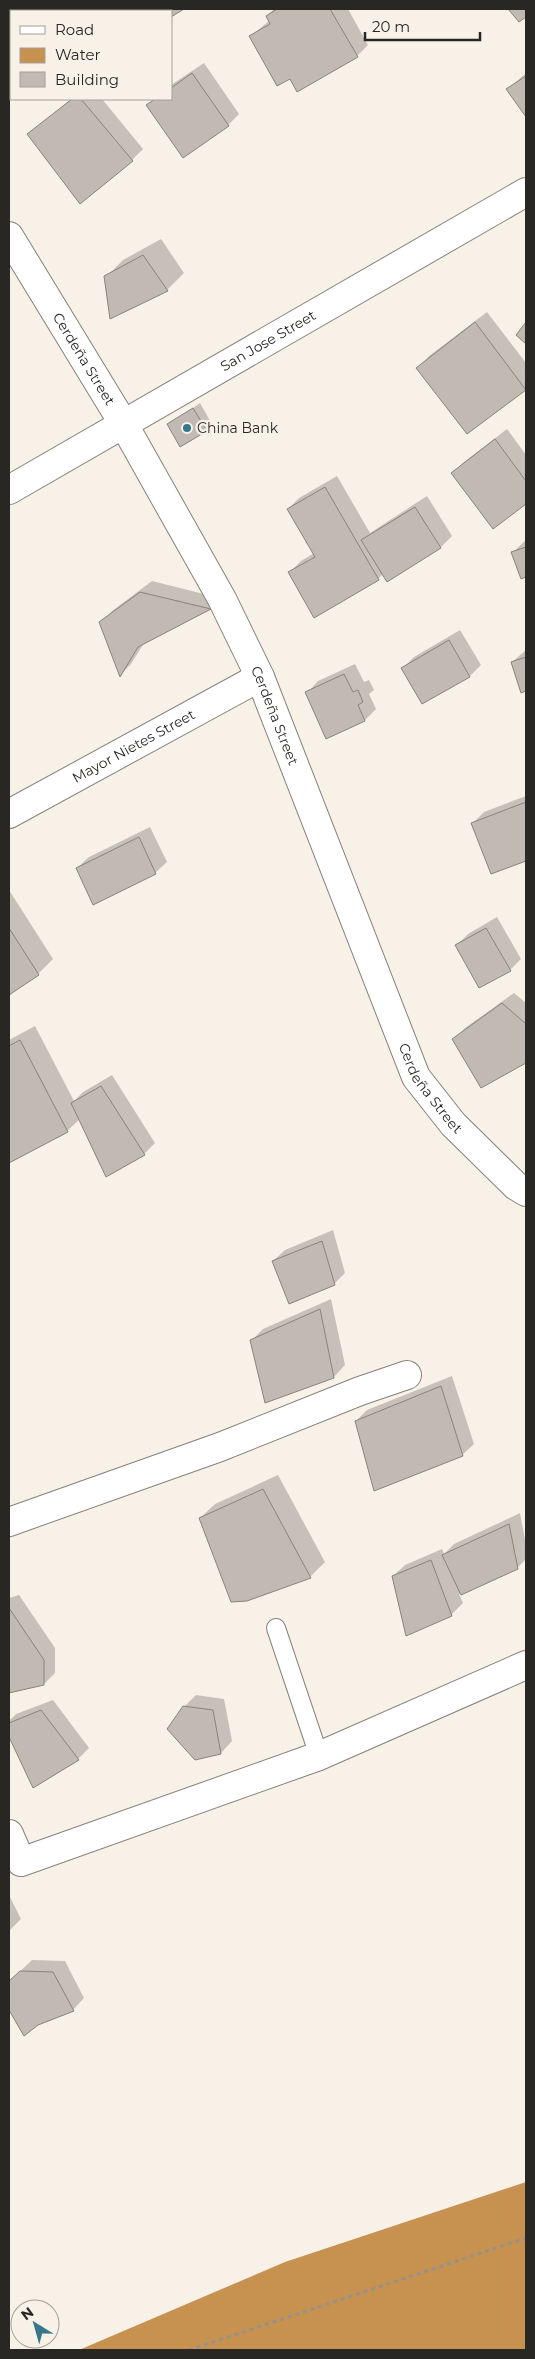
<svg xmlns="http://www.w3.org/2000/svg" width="535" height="2359" font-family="Montserrat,sans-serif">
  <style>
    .water { fill: #c7924f }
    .shadow { fill: #0003 }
    .building { fill: #c1bab2; stroke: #8a837c }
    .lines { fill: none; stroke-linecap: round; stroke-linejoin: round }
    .service-casing { stroke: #878179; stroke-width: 20 }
    .minor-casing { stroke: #878179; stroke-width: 30 }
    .path { stroke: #95918b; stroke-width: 3; stroke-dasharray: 4 4; stroke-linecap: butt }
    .service { stroke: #fff; stroke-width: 18 }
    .minor { stroke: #fff; stroke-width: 28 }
    .poi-dot { fill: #38788c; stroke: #f8f1e8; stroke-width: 2 }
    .labels { text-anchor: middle; stroke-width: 4.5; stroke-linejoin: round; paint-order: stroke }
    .street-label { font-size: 14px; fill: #292724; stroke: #f8f1e8 }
    .poi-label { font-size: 14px; fill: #292724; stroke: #f8f1e8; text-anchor: start }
  </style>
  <rect width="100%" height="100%" fill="#f8f1e8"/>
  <polygon class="water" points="526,2182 526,2350 79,2350 285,2262"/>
  <g class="shadow">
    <polygon points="9,9 118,9 116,11 11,11 10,89"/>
    <polygon points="274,9 348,9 368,45 357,56 290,77 251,36 270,20 267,16"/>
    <polygon points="204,63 239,114 228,125 148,105 154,99 171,99 171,85"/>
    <polygon points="526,73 526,115 508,89"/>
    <polygon points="71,99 102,99 143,149 132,160 29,134"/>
    <polygon points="161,239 184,273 167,290 111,317 106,277 123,260"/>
    <polygon points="487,312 526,363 526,388 467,432 418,368 429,356"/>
    <polygon points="200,403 212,424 206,430 169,425"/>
    <polygon points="507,429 526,455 526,503 494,527 453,473 464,462"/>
    <polygon points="337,476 370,533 427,496 452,536 440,548 383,574 378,579 290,572 301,561 314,553 288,509 299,498"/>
    <polygon points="526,540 526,575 521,577 512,553"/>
    <polygon points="152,581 220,598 210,608 144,643 131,664 121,674 101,622 112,611"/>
    <polygon points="460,630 481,665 470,676 423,703 403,668 414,657"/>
    <polygon points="526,650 526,690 522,691 512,662"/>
    <polygon points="355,664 364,682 369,680 374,690 369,694 376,709 365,720 327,738 307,693 318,681"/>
    <polygon points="526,796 526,860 491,873 473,823 484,812"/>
    <polygon points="150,827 167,862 155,873 77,868 89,857"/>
    <polygon points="9,890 53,959 38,974 9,993"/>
    <polygon points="497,917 521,959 510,970 457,945 468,934"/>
    <polygon points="514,993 526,1003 526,1062 481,1087 454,1039 465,1028"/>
    <polygon points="35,1026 74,1101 83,1092 112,1075 155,1143 144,1154 80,1119 67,1131 9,1162 9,1040"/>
    <polygon points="333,1230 345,1273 334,1284 273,1261 285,1250"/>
    <polygon points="331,1299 345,1365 334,1377 251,1341 263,1329"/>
    <polygon points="452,1376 474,1444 462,1455 356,1421 367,1410"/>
    <polygon points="278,1475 325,1562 311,1576 247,1599 200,1518 215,1504"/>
    <polygon points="520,1513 526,1545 526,1559 517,1568 459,1594 463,1603 451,1615 393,1576 405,1565 442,1549 444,1554 454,1544"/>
    <polygon points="19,1595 55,1648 55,1673 44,1684 9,1692 9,1598"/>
    <polygon points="196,1695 224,1699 232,1741 221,1753 184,1707"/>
    <polygon points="53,1700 89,1748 78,1759 33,1786 9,1734 9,1721 16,1714"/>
    <polygon points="9,1895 21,1919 9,1931"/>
    <polygon points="32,1960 65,1961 84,1998 73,2010 37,2024 24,2034 9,2008 9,1982"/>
  </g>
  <g class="building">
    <polygon points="9,9 108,9 110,11 11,11 11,89 9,91"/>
    <polygon points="159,9 184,9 171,17 171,11 161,11"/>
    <polygon points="277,9 330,9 358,57 297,92 290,79 277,86 249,36 270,24 266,16"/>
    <polygon points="508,9 526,9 526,17 519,22"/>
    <polygon points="192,73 229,126 183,158 146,105 155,99 171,99 171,88"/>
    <polygon points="526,76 526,117 506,89"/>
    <polygon points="72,99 81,99 133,161 80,204 27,134"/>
    <polygon points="143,255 168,291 110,319 104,276"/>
    <polygon points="475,322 526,390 467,434 416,368"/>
    <polygon points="526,322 526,344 516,335"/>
    <polygon points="193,408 207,431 180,447 167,424"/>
    <polygon points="495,439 526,481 526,504 493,529 451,473"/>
    <polygon points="325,487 379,580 314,618 288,572 315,557 287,509"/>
    <polygon points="415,507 441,548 387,582 361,540"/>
    <polygon points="526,547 526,577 521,579 511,552"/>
    <polygon points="140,592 211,609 138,647 120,677 99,622"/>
    <polygon points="449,640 470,677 422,704 401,668"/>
    <polygon points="526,657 526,691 521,693 511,662"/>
    <polygon points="344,674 353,692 358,690 363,702 358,705 365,721 326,739 305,692"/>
    <polygon points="526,802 526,861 491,874 471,823"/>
    <polygon points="139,837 156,874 93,905 76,868"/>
    <polygon points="9,928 39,975 9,995"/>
    <polygon points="486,928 511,971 479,988 455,945"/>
    <polygon points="502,1003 526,1024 526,1063 481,1088 452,1039"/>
    <polygon points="20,1040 68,1132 9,1163 9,1046"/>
    <polygon points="101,1086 145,1155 106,1177 71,1103"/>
    <polygon points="322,1241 335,1285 289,1304 272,1261"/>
    <polygon points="320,1309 334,1378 265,1403 250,1340"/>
    <polygon points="441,1386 463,1456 374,1491 355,1421"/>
    <polygon points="263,1489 311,1578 247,1601 231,1602 199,1518"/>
    <polygon points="509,1524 518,1569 461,1595 442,1555"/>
    <polygon points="431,1560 452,1616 406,1636 392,1576"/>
    <polygon points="9,1608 44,1660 44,1685 9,1693"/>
    <polygon points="183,1706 213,1710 221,1754 195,1760 167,1729"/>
    <polygon points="41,1710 79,1760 33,1788 9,1737 9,1723"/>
    <polygon points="20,1971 53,1972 74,2011 38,2025 24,2036 9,2010 9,1981"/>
  </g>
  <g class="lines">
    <g class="service-casing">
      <polyline id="service" points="276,1628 319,1756"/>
    </g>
    <g class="minor-casing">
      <g id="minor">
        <path id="s1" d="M9,236L123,423L222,599L260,677L416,1077L453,1124L516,1186L526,1192"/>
        <path id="s2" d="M9,490L526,192"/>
        <path id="s3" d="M9,814L260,677"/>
        <polyline points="9,1522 220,1447 360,1391 407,1375"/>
        <polyline points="9,1834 21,1862 319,1756 526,1665"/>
      </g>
    </g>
    <polyline class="path" points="189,2350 526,2238"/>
    <use href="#service" class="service"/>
    <use href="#minor" class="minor"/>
  </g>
  <circle class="poi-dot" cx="187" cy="428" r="5"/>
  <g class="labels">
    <g class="street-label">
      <text dy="5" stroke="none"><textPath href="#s2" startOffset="299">San Jose Street</textPath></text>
      <text dy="5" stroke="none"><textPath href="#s1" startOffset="144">Cerdeña Street</textPath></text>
      <text dy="5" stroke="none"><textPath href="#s1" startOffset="549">Cerdeña Street</textPath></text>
      <text dy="5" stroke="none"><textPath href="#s3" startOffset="142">Mayor Nietes Street</textPath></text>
      <text dy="5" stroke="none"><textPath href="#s1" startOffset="954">Cerdeña Street</textPath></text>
    </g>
    <g class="poi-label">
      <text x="197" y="433">China Bank</text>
    </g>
  </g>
  <rect width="535" height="2359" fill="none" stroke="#292724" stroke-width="20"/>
  <rect x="10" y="10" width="162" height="90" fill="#f8f1e8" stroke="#a5a09a"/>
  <rect x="20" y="26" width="25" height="8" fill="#ffffff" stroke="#a5a09a"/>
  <text x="55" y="35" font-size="15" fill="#292724">Road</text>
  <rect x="20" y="48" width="25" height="15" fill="#c7924f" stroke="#a5a09a"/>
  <text x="55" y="60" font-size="15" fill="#292724">Water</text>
  <rect x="20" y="72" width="25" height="15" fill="#c1bab2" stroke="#a5a09a"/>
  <text x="55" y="85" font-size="15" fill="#292724">Building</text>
  <g transform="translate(35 2324) rotate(323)"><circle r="24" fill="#f8f1e8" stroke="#a5a09a"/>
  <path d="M0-4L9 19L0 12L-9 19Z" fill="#38788c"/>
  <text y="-8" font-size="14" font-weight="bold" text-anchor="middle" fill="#292724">N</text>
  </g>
  <path d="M365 32v8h115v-8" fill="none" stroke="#292724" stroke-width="2.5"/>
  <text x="372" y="32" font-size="15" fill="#292724" stroke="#f8f1e8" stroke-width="4" paint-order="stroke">20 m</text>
</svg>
